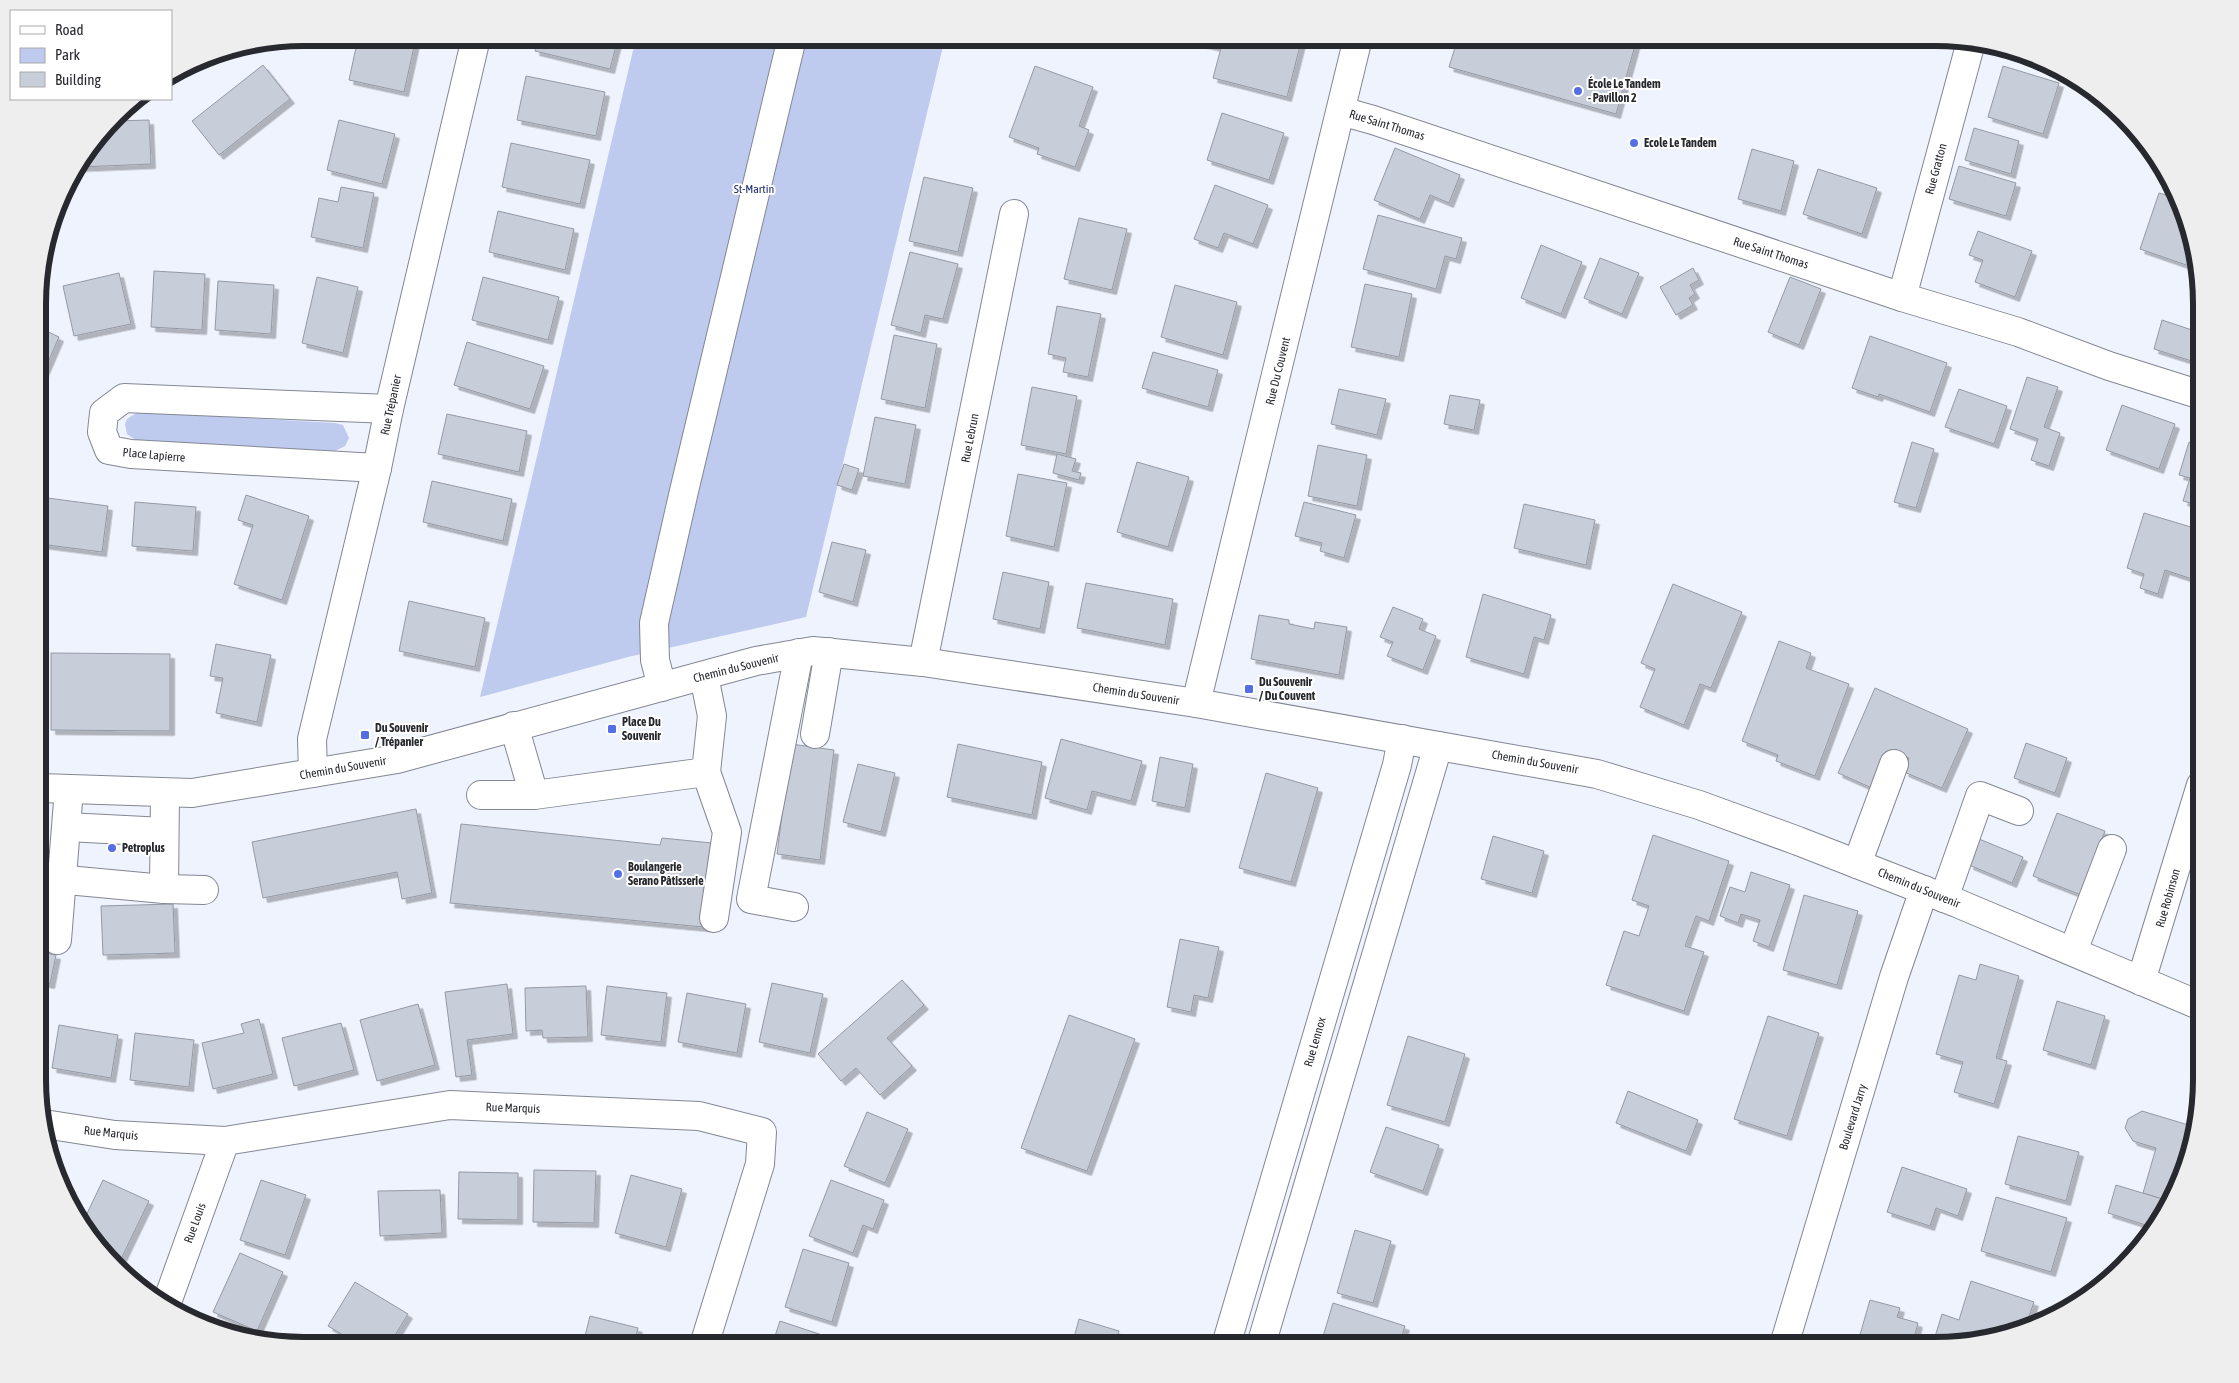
<svg xmlns="http://www.w3.org/2000/svg" width="2239" height="1383" font-family="'Asap Condensed',sans-serif">
  <style>
    .green { fill: #becaee }
    .building { fill: #c8cdda; stroke: #9499a5; filter: url(#shadow) }
    .lines { fill: none; stroke-linecap: round; stroke-linejoin: round }
    .minor-casing { stroke: #838793; stroke-width: 30 }
    .minor { stroke: #fff; stroke-width: 28 }
    .poi-dot { fill: #546fe5; stroke: #fff; stroke-width: 2 }
    .labels { text-anchor: middle; stroke-width: 4; stroke-linejoin: round; paint-order: stroke }
    .poi-label { font-size: 12px; font-weight: bold; fill: #27292e; stroke: #fff; text-anchor: start }
    .street-label { font-size: 12px; fill: #27292e; stroke: #fff }
    .park-label { font-size: 12px; fill: #233170; stroke: #fff }
    .rim { fill: none; stroke: #27292e; stroke-width: 6 }
  </style>
  <defs>
    <filter id="shadow"><feDropShadow dx="4.5" dy="4.5" stdDeviation="0" flood-color="#0004"/></filter>
  </defs>
  <rect width="100%" height="100%" fill="#eff3fe"/>
  <g class="green">
    <polygon points="636,38 945,38 806,617 628,657 480,697"/>
    <polygon points="138,412 335,423 343,425 349,438 345,446 335,451 137,441 127,434 125,424 127,419"/>
  </g>
  <g class="building">
    <polygon points="358,38 391,38 415,42 404,92 349,80"/>
    <polygon points="538,38 618,38 610,69 535,51"/>
    <polygon points="1178,38 1302,38 1287,97 1213,78 1221,48"/>
    <polygon points="1445,38 1637,38 1616,114 1449,67 1457,41"/>
    <polygon points="263,65 290,99 219,155 192,121"/>
    <polygon points="1035,66 1093,87 1079,126 1089,130 1075,167 1037,154 1039,148 1009,137"/>
    <polygon points="2003,66 2059,83 2043,134 1988,117"/>
    <polygon points="526,76 605,92 596,136 517,120"/>
    <polygon points="1222,113 1284,133 1269,180 1207,160"/>
    <polygon points="149,120 151,164 80,167 115,121"/>
    <polygon points="339,120 395,134 382,184 327,170"/>
    <polygon points="1974,128 2019,141 2011,174 1965,160"/>
    <polygon points="511,143 590,160 580,204 502,187"/>
    <polygon points="1395,148 1460,175 1449,203 1430,195 1420,219 1374,200"/>
    <polygon points="1752,149 1794,161 1781,211 1738,199"/>
    <polygon points="2156,159 2166,171 2167,174 2153,169"/>
    <polygon points="1959,166 2016,183 2006,216 1949,199"/>
    <polygon points="1818,169 1877,188 1862,234 1803,214"/>
    <polygon points="924,177 973,188 958,252 909,241"/>
    <polygon points="1215,185 1268,205 1253,244 1224,233 1218,248 1194,239"/>
    <polygon points="341,187 374,193 363,248 311,237 319,198 338,202"/>
    <polygon points="2173,188 2192,235 2198,269 2140,249 2159,193 2170,196"/>
    <polygon points="498,211 574,229 565,270 489,252"/>
    <polygon points="1378,215 1462,238 1456,259 1445,256 1436,289 1363,269"/>
    <polygon points="1079,218 1127,229 1112,290 1064,279"/>
    <polygon points="1978,231 2032,251 2015,297 1975,282 1983,260 1969,255"/>
    <polygon points="1541,245 1582,262 1561,314 1521,298"/>
    <polygon points="910,252 958,264 943,319 925,315 921,333 891,325"/>
    <polygon points="1600,258 1639,273 1622,314 1584,298"/>
    <polygon points="1693,268 1699,280 1690,285 1695,294 1689,298 1693,305 1676,315 1660,287"/>
    <polygon points="154,271 205,274 202,330 151,327"/>
    <polygon points="119,273 131,324 74,336 63,286"/>
    <polygon points="317,277 358,287 343,353 302,343"/>
    <polygon points="483,277 559,297 548,340 472,320"/>
    <polygon points="1790,277 1821,289 1799,345 1768,332"/>
    <polygon points="218,281 274,285 271,334 215,330"/>
    <polygon points="1365,284 1412,294 1399,357 1351,347"/>
    <polygon points="1175,285 1237,302 1223,355 1161,337"/>
    <polygon points="1057,306 1101,314 1088,377 1063,372 1066,358 1048,354"/>
    <polygon points="2162,320 2201,333 2201,364 2154,349"/>
    <polygon points="40,328 59,337 40,381"/>
    <polygon points="894,335 937,344 925,408 881,399"/>
    <polygon points="1870,336 1947,363 1930,412 1879,394 1878,397 1852,388"/>
    <polygon points="467,342 544,366 530,409 454,385"/>
    <polygon points="1153,352 1218,370 1208,407 1142,388"/>
    <polygon points="2027,377 2058,387 2044,427 2060,433 2049,466 2031,460 2038,439 2010,429"/>
    <polygon points="1032,387 1077,396 1066,454 1021,445"/>
    <polygon points="1339,389 1386,399 1377,435 1331,424"/>
    <polygon points="1959,389 2007,406 1994,444 1945,427"/>
    <polygon points="1450,395 1480,400 1474,430 1444,424"/>
    <polygon points="2122,405 2175,424 2159,469 2106,450"/>
    <polygon points="447,414 527,431 519,472 438,454"/>
    <polygon points="875,417 916,425 905,484 863,476"/>
    <polygon points="1912,442 1934,449 1916,508 1894,502"/>
    <polygon points="2189,442 2201,446 2201,506 2183,501 2190,478 2179,475"/>
    <polygon points="1318,445 1367,455 1357,506 1308,496"/>
    <polygon points="1057,454 1076,459 1072,471 1081,473 1079,480 1053,473"/>
    <polygon points="1137,462 1189,477 1168,547 1117,532"/>
    <polygon points="844,464 859,469 852,490 837,485"/>
    <polygon points="1018,474 1067,483 1054,547 1006,536"/>
    <polygon points="432,481 512,499 503,541 423,522"/>
    <polygon points="246,495 309,516 282,600 234,584 253,525 238,520"/>
    <polygon points="40,497 108,506 102,552 40,544"/>
    <polygon points="135,502 196,507 193,551 132,546"/>
    <polygon points="1304,502 1356,515 1344,558 1320,551 1322,543 1295,536"/>
    <polygon points="1524,504 1595,520 1586,565 1514,548"/>
    <polygon points="2144,513 2201,530 2201,582 2165,570 2158,594 2140,588 2144,574 2127,568"/>
    <polygon points="832,542 866,550 853,602 819,592"/>
    <polygon points="1003,572 1049,582 1040,629 993,619"/>
    <polygon points="1086,583 1173,599 1165,645 1077,628"/>
    <polygon points="1673,584 1742,612 1711,688 1700,684 1684,725 1640,707 1655,669 1641,663"/>
    <polygon points="1483,594 1551,615 1544,640 1534,637 1524,674 1466,657"/>
    <polygon points="409,601 485,618 475,667 399,651"/>
    <polygon points="1393,607 1423,619 1419,629 1436,636 1423,670 1387,656 1393,642 1380,637"/>
    <polygon points="1259,615 1289,620 1289,624 1314,629 1315,622 1347,627 1339,675 1251,659"/>
    <polygon points="1779,641 1811,653 1806,668 1849,684 1815,776 1776,761 1778,755 1742,741"/>
    <polygon points="216,644 271,655 257,722 216,713 223,678 210,676"/>
    <polygon points="51,653 170,654 170,731 51,730"/>
    <polygon points="1875,688 1968,729 1942,788 1904,772 1909,758 1891,750 1874,789 1838,773"/>
    <polygon points="1061,739 1142,761 1131,801 1092,791 1087,810 1045,798"/>
    <polygon points="2026,743 2067,758 2055,793 2014,778"/>
    <polygon points="791,744 834,750 820,860 777,854"/>
    <polygon points="958,744 1042,762 1032,815 947,797"/>
    <polygon points="1160,757 1193,764 1185,808 1152,801"/>
    <polygon points="858,764 895,773 881,832 843,822"/>
    <polygon points="1266,773 1318,788 1291,882 1239,868"/>
    <polygon points="416,809 432,893 402,899 397,872 263,898 252,842"/>
    <polygon points="2057,813 2105,831 2081,895 2033,876"/>
    <polygon points="461,824 660,845 662,838 712,843 703,927 450,903"/>
    <polygon points="1653,835 1729,861 1709,921 1696,916 1685,946 1704,952 1684,1011 1606,985 1624,931 1639,936 1649,906 1632,900"/>
    <polygon points="1493,836 1544,851 1532,893 1481,879"/>
    <polygon points="1979,839 2023,857 2012,883 1969,865"/>
    <polygon points="1751,872 1790,885 1769,947 1753,941 1760,920 1741,914 1738,923 1720,916 1730,887 1745,892"/>
    <polygon points="1804,895 1858,911 1837,985 1783,970"/>
    <polygon points="173,904 175,953 103,955 101,906"/>
    <polygon points="2201,915 2201,952 2192,948"/>
    <polygon points="1180,939 1219,947 1208,998 1194,995 1191,1012 1167,1007"/>
    <polygon points="40,952 56,955 50,984 40,982"/>
    <polygon points="1980,964 2019,976 1996,1058 2007,1061 1994,1104 1954,1092 1963,1062 1936,1054 1959,975 1976,980"/>
    <polygon points="902,980 924,1005 887,1038 912,1066 880,1095 856,1068 841,1081 818,1054"/>
    <polygon points="772,983 823,994 810,1053 759,1042"/>
    <polygon points="507,984 513,1034 467,1040 472,1075 456,1077 445,992"/>
    <polygon points="586,986 588,1037 543,1038 542,1030 526,1031 525,988"/>
    <polygon points="607,986 667,993 661,1042 601,1035"/>
    <polygon points="687,993 746,1004 737,1053 678,1042"/>
    <polygon points="2057,1001 2105,1016 2091,1065 2043,1050"/>
    <polygon points="418,1004 435,1065 377,1081 360,1020"/>
    <polygon points="1069,1015 1135,1039 1087,1171 1021,1148"/>
    <polygon points="1768,1016 1819,1033 1787,1136 1734,1119"/>
    <polygon points="259,1019 273,1074 213,1089 202,1043 244,1033 241,1024"/>
    <polygon points="341,1023 354,1070 294,1086 282,1038"/>
    <polygon points="59,1025 118,1035 111,1078 52,1068"/>
    <polygon points="135,1033 194,1040 189,1087 130,1080"/>
    <polygon points="1408,1036 1465,1054 1445,1122 1387,1105"/>
    <polygon points="1628,1091 1698,1120 1686,1151 1616,1123"/>
    <polygon points="2142,1111 2195,1127 2187,1164 2169,1201 2143,1193 2156,1148 2133,1141 2125,1128 2128,1119"/>
    <polygon points="867,1112 908,1129 885,1183 844,1166"/>
    <polygon points="1386,1127 1439,1145 1423,1191 1370,1172"/>
    <polygon points="2018,1136 2079,1152 2066,1201 2005,1184"/>
    <polygon points="1902,1167 1967,1189 1958,1216 1936,1208 1930,1226 1887,1212"/>
    <polygon points="534,1170 596,1171 594,1223 533,1222"/>
    <polygon points="459,1172 518,1173 518,1220 458,1219"/>
    <polygon points="631,1175 682,1189 666,1247 615,1233"/>
    <polygon points="103,1180 149,1201 121,1259 102,1250 82,1224"/>
    <polygon points="261,1180 306,1195 285,1255 240,1240"/>
    <polygon points="831,1180 884,1200 873,1229 863,1225 853,1253 809,1236"/>
    <polygon points="2116,1185 2169,1201 2155,1228 2108,1213"/>
    <polygon points="440,1190 442,1233 380,1236 378,1191"/>
    <polygon points="1996,1197 2067,1218 2051,1272 1981,1251"/>
    <polygon points="1355,1230 1391,1241 1373,1303 1337,1293"/>
    <polygon points="803,1249 849,1263 832,1322 785,1307"/>
    <polygon points="240,1253 283,1272 257,1331 213,1312"/>
    <polygon points="1971,1281 2034,1302 2025,1328 2004,1336 1952,1345 1933,1343 1942,1314 1959,1320"/>
    <polygon points="355,1282 408,1314 389,1345 360,1345 328,1326"/>
    <polygon points="1870,1300 1900,1308 1897,1317 1918,1323 1912,1345 1857,1345"/>
    <polygon points="1333,1303 1405,1326 1399,1345 1338,1345 1322,1340"/>
    <polygon points="590,1316 638,1328 634,1345 563,1345 564,1339 583,1344"/>
    <polygon points="1079,1319 1119,1331 1115,1345 1072,1345"/>
    <polygon points="780,1321 840,1341 839,1345 772,1345"/>
    <polygon points="425,1337 435,1345 417,1345"/>
  </g>
  <g class="lines">
    <g class="minor-casing">
      <g id="minor">
        <polyline points="1341,111 1373,120 1902,297 2018,332 2109,366 2201,395"/>
        <polyline points="1902,297 1971,42"/>
        <polyline points="377,468 131,454 109,450 102,432 104,413 124,398 389,409"/>
        <polyline points="923,662 1014,214"/>
        <polyline points="662,687 655,660 654,623 684,491 792,38"/>
        <polyline points="1196,703 1358,38"/>
        <polyline points="514,726 534,795 706,772 712,716 704,676"/>
        <polyline points="815,734 829,652"/>
        <polyline points="706,772 727,832 714,918"/>
        <polyline points="313,773 312,739 377,468 389,409 476,38"/>
        <polyline points="40,788 192,793 397,759 756,661 813,651 923,662 1196,703 1597,774 1699,805 1798,841 1957,903 2201,1006"/>
        <polyline points="481,795 534,795"/>
        <polyline points="67,827 164,832"/>
        <polyline points="1857,864 1894,764"/>
        <polyline points="40,875 67,880 164,889 165,794"/>
        <polyline points="164,889 204,890"/>
        <polyline points="1944,898 1980,796 2019,811"/>
        <polyline points="794,907 751,899 799,653"/>
        <polyline points="57,940 69,789"/>
        <polyline points="2073,951 2112,849"/>
        <polyline points="2141,981 2201,785"/>
        <polyline points="44,1124 115,1135 225,1141 450,1105 699,1116 762,1132 760,1164 704,1345"/>
        <polyline points="166,1305 225,1141"/>
        <polyline points="1226,1345 1397,765 1402,739"/>
        <polyline points="1261,1345 1438,746"/>
        <polyline points="1784,1345 1894,977 1924,890"/>
      </g>
    </g>
    <use href="#minor" class="minor"/>
  </g>
  <g class="poi-dot">
    <circle cx="1578" cy="91" r="5"/>
    <circle cx="1634" cy="143" r="5"/>
    <rect x="1244" y="684" width="10" height="10" rx="2.5"/>
    <rect x="607" y="724" width="10" height="10" rx="2.5"/>
    <rect x="360" y="730" width="10" height="10" rx="2.5"/>
    <circle cx="112" cy="848" r="5"/>
    <circle cx="618" cy="874" r="5"/>
  </g>
  <g class="labels">
    <g class="poi-label">
      <text x="1588" y="88">École Le Tandem<tspan x="1588" dy="14">- Pavillon 2</tspan></text>
      <text x="1644" y="147">Ecole Le Tandem</text>
      <text x="1259" y="686">Du Souvenir<tspan x="1259" dy="14">/ Du Couvent</tspan></text>
      <text x="622" y="726">Place Du<tspan x="622" dy="14">Souvenir</tspan></text>
      <text x="375" y="732">Du Souvenir<tspan x="375" dy="14">/ Trépanier</tspan></text>
      <text x="122" y="852">Petroplus</text>
      <text x="628" y="871">Boulangerie<tspan x="628" dy="14">Serano Pâtisserie</tspan></text>
    </g>
    <g class="street-label">
      <text transform="translate(1387 125) rotate(17)" y="4">Rue Saint Thomas</text>
      <text transform="translate(1936 169) rotate(-75)" y="4">Rue Gratton</text>
      <text transform="translate(1771 253) rotate(18)" y="4">Rue Saint Thomas</text>
      <text transform="translate(1278 371) rotate(-76)" y="4">Rue Du Couvent</text>
      <text transform="translate(391 405) rotate(-78)" y="4">Rue Trépanier</text>
      <text transform="translate(970 438) rotate(-79)" y="4">Rue Lebrun</text>
      <text transform="translate(154 455) rotate(5)" y="4">Place Lapierre</text>
      <text transform="translate(736 668) rotate(-14)" y="4">Chemin du Souvenir</text>
      <text transform="translate(1136 694) rotate(9)" y="4">Chemin du Souvenir</text>
      <text transform="translate(1535 762) rotate(10)" y="4">Chemin du Souvenir</text>
      <text transform="translate(343 768) rotate(-10)" y="4">Chemin du Souvenir</text>
      <text transform="translate(1919 888) rotate(22)" y="4">Chemin du Souvenir</text>
      <text transform="translate(2168 898) rotate(-74)" y="4">Rue Robinson</text>
      <text transform="translate(1315 1042) rotate(-74)" y="4">Rue Lennox</text>
      <text transform="translate(513 1108) rotate(2)" y="4">Rue Marquis</text>
      <text transform="translate(1853 1117) rotate(-73)" y="4">Boulevard Jarry</text>
      <text transform="translate(111 1133) rotate(6)" y="4">Rue Marquis</text>
      <text transform="translate(195 1223) rotate(-70)" y="4">Rue Louis</text>
    </g>
    <g class="park-label">
      <text x="754" y="193">St-Martin</text>
    </g>
  </g>
  <path d="M0 0H2239V1383H0ZM304 46H1935A258 258 0 0 1 2193 304V1079A258 258 0 0 1 1935 1337H304A258 258 0 0 1 46 1079V304A258 258 0 0 1 304 46Z" fill="#eee" fill-rule="evenodd"/>
  <path class="rim" d="M304 46H1935A258 258 0 0 1 2193 304V1079A258 258 0 0 1 1935 1337H304A258 258 0 0 1 46 1079V304A258 258 0 0 1 304 46Z"/>
  <rect x="10" y="10" width="162" height="90" fill="#ffffff" stroke="#a9a9ab"/>
  <rect x="20" y="26" width="25" height="8" fill="#ffffff" stroke="#a9a9ab"/>
  <text x="55" y="35" font-size="15" fill="#27292e">Road</text>
  <rect x="20" y="48" width="25" height="15" fill="#becaee" stroke="#a9a9ab"/>
  <text x="55" y="60" font-size="15" fill="#27292e">Park</text>
  <rect x="20" y="72" width="25" height="15" fill="#c8cdda" stroke="#a9a9ab"/>
  <text x="55" y="85" font-size="15" fill="#27292e">Building</text>
</svg>
